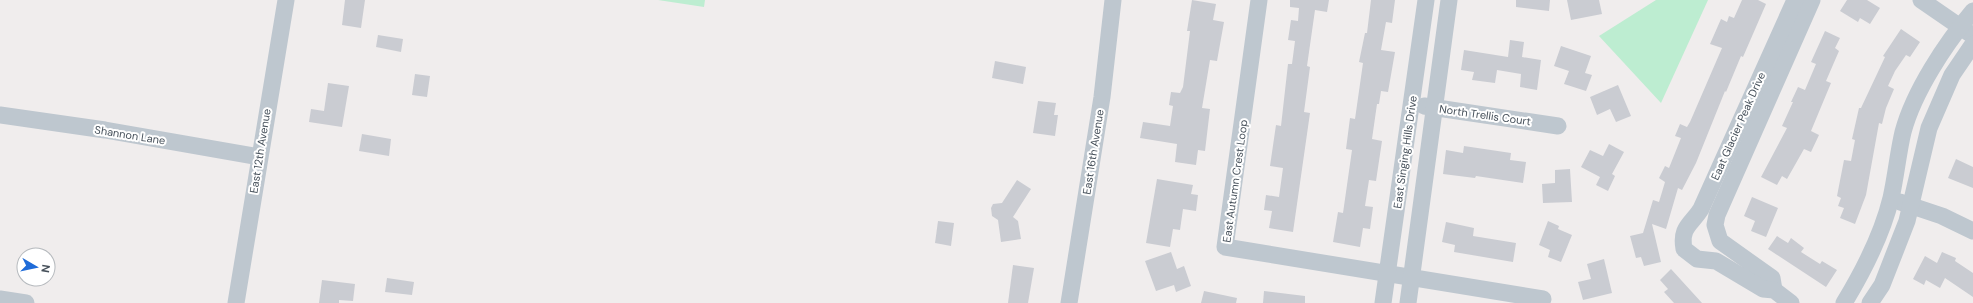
<svg xmlns="http://www.w3.org/2000/svg" width="1973" height="303" font-family="'DM Sans',sans-serif">
  <style>
    .green { fill: #bdedd1 }
    .building { fill: #caccd2 }
    .lines { fill: none; stroke-linecap: round; stroke-linejoin: round }
    .minor { stroke: #bec7cf; stroke-width: 17 }
    .labels { text-anchor: middle; stroke-width: 4; stroke-linejoin: round; paint-order: stroke }
    .street-label { font-size: 11px; fill: #46505a; stroke: #fff }
  </style>
  <rect width="100%" height="100%" fill="#f0eded"/>
  <g class="green">
    <polygon points="658,0 705,0 704,7"/>
    <polygon points="1656,0 1708,0 1661,103 1599,36"/>
  </g>
  <g class="building">
    <polygon points="345,0 365,0 361,28 342,25"/>
    <polygon points="1192,0 1216,4 1213,20 1224,22 1217,61 1210,60 1202,108 1210,109 1205,151 1198,150 1196,165 1175,162 1177,144 1140,138 1143,122 1170,126 1173,106 1169,105 1171,92 1180,93 1183,87 1190,31 1187,31"/>
    <polygon points="1290,0 1329,0 1327,12 1315,10 1307,66 1310,67 1304,112 1310,113 1293,232 1269,228 1272,211 1264,210 1266,195 1279,197 1283,168 1270,166 1276,125 1281,126 1288,64 1292,64 1295,41 1288,40 1291,20 1298,21 1299,8 1290,7"/>
    <polygon points="1371,0 1395,0 1392,23 1386,22 1381,50 1395,52 1388,92 1381,91 1379,104 1377,104 1372,139 1382,141 1376,181 1369,180 1365,206 1373,207 1370,229 1363,228 1360,247 1333,242 1338,212 1343,213 1352,150 1346,149 1350,118 1355,119 1363,63 1359,62 1365,33 1367,33"/>
    <polygon points="1516,0 1550,0 1549,11 1516,7"/>
    <polygon points="1567,0 1599,0 1602,14 1571,20"/>
    <polygon points="1742,0 1758,0 1766,4 1743,57 1741,56 1726,92 1725,91 1696,163 1682,190 1678,188 1666,229 1652,224 1661,262 1644,266 1641,257 1636,258 1630,236 1643,233 1653,200 1659,202 1665,182 1659,178 1665,166 1669,168 1681,138 1675,136 1680,124 1687,127 1690,122 1722,48 1710,44 1721,19 1727,22 1729,16 1734,18"/>
    <polygon points="1847,0 1867,0 1880,8 1870,24 1860,18 1858,22 1840,11"/>
    <polygon points="1901,29 1920,42 1910,57 1906,55 1895,71 1888,86 1894,89 1886,108 1882,124 1879,123 1866,195 1855,224 1840,218 1844,208 1838,206 1841,198 1837,196 1844,160 1851,161 1855,140 1852,139 1859,108 1861,108 1885,57 1883,56"/>
    <polygon points="1825,31 1840,38 1835,48 1839,51 1826,81 1831,83 1811,131 1819,135 1811,152 1804,149 1787,179 1782,176 1777,185 1761,177 1787,128 1782,126 1793,102 1791,102 1798,87 1805,90 1816,64 1811,62"/>
    <polygon points="378,35 403,39 401,52 376,47"/>
    <polygon points="1510,40 1524,42 1522,57 1541,60 1537,90 1520,87 1521,74 1497,70 1495,83 1472,80 1474,72 1461,70 1464,50 1508,57"/>
    <polygon points="1561,46 1591,56 1585,73 1592,75 1586,91 1564,84 1569,71 1554,66"/>
    <polygon points="995,61 1026,67 1023,84 992,78"/>
    <polygon points="415,74 430,76 427,97 412,95"/>
    <polygon points="328,83 349,86 342,127 309,122 311,109 324,111"/>
    <polygon points="1618,85 1631,116 1616,122 1610,109 1597,115 1590,97"/>
    <polygon points="1038,101 1056,103 1054,115 1058,115 1055,136 1033,133"/>
    <polygon points="362,134 391,139 389,156 359,151"/>
    <polygon points="1609,144 1624,152 1612,174 1615,176 1608,191 1596,185 1600,177 1581,167 1590,150 1603,156"/>
    <polygon points="1464,146 1511,153 1510,160 1526,162 1523,183 1476,176 1475,178 1443,174 1446,150 1463,153"/>
    <polygon points="1956,159 1973,167 1973,188 1948,178"/>
    <polygon points="1570,169 1572,202 1543,203 1542,184 1555,183 1555,170"/>
    <polygon points="1157,179 1193,185 1191,194 1198,195 1196,211 1183,209 1180,230 1173,229 1170,247 1146,243"/>
    <polygon points="1017,180 1031,189 1013,217 1018,221 1021,239 1001,242 998,220 992,216 991,208 993,204 1002,203"/>
    <polygon points="1752,197 1778,208 1766,237 1751,231 1755,221 1744,216"/>
    <polygon points="938,221 954,223 951,246 935,243"/>
    <polygon points="1548,221 1559,226 1558,229 1572,235 1561,262 1548,257 1550,250 1539,245"/>
    <polygon points="1446,222 1474,228 1473,236 1516,243 1513,262 1454,252 1455,245 1442,242"/>
    <polygon points="1777,236 1788,243 1791,238 1804,248 1801,252 1820,264 1822,261 1837,270 1826,287 1768,249"/>
    <polygon points="1171,252 1177,269 1184,266 1191,286 1176,292 1174,285 1156,291 1145,261"/>
    <polygon points="1942,252 1956,258 1955,261 1973,273 1973,297 1945,278 1940,288 1926,280 1924,285 1913,279 1925,256 1937,263"/>
    <polygon points="1604,259 1612,293 1583,300 1578,282 1591,279 1587,264"/>
    <polygon points="1013,265 1034,268 1028,303 1008,303"/>
    <polygon points="1671,269 1702,303 1674,303 1664,292 1668,289 1660,280"/>
    <polygon points="387,278 414,282 412,295 385,292"/>
    <polygon points="322,280 355,284 353,301 339,300 339,303 319,303"/>
    <polygon points="1204,291 1237,298 1236,303 1201,303"/>
    <polygon points="1264,291 1305,296 1305,303 1263,303"/>
  </g>
  <g class="lines">
    <g class="minor">
      <polyline points="1259,0 1225,247 1543,299"/>
      <polyline points="1921,0 1969,33"/>
      <polyline points="1424,106 1558,126"/>
      <polyline points="0,115 105,130 259,157"/>
      <polyline points="1900,202 1942,216 1973,231"/>
      <polyline points="1774,290 1772,278 1720,241 1715,225 1717,215 1812,0"/>
      <polyline points="0,299 26,303"/>
      <polyline points="236,303 286,0"/>
      <polyline points="1069,303 1102,97 1113,0"/>
      <polyline points="1383,303 1426,0"/>
      <polyline points="1408,303 1449,0"/>
      <path d="M1791,303L1774,290L1763,289L1716,261L1697,259L1684,249C1680,227 1691,225 1701,209L1795,0"/>
      <path d="M1844,303C1864,270 1882,235 1891,198C1896,176 1898,153 1903,132C1914,91 1946,43 1973,11"/>
      <polyline points="1870,303 1882,285 1907,221 1929,128 1952,75 1973,44"/>
    </g>
  </g>
  <g class="labels">
    <g class="street-label">
      <text transform="translate(1485 115) rotate(8)" y="4">North Trellis Court</text>
      <text transform="translate(1738 126) rotate(-66)" y="4">Eaat Glacier Peak Drive</text>
      <text transform="translate(130 135) rotate(9)" y="4">Shannon Lane</text>
      <text transform="translate(260 151) rotate(-81)" y="4">East 12th Avenue</text>
      <text transform="translate(1093 152) rotate(-81)" y="4">East 16th Avenue</text>
      <text transform="translate(1405 152) rotate(-82)" y="4">East Singing Hills Drive</text>
      <text transform="translate(1235 181) rotate(-82)" y="4">East Autumn Crest Loop</text>
    </g>
  </g>
  <g transform="translate(36 267) rotate(99)"><circle r="19" fill="#ffffff" stroke="#b5b9bd"/>
  <path d="M0-3L7 15L0 10L-7 15Z" fill="#1f6bd8"/>
  <text y="-6" font-size="11" font-weight="bold" text-anchor="middle" fill="#46505a">N</text>
  </g>
</svg>
